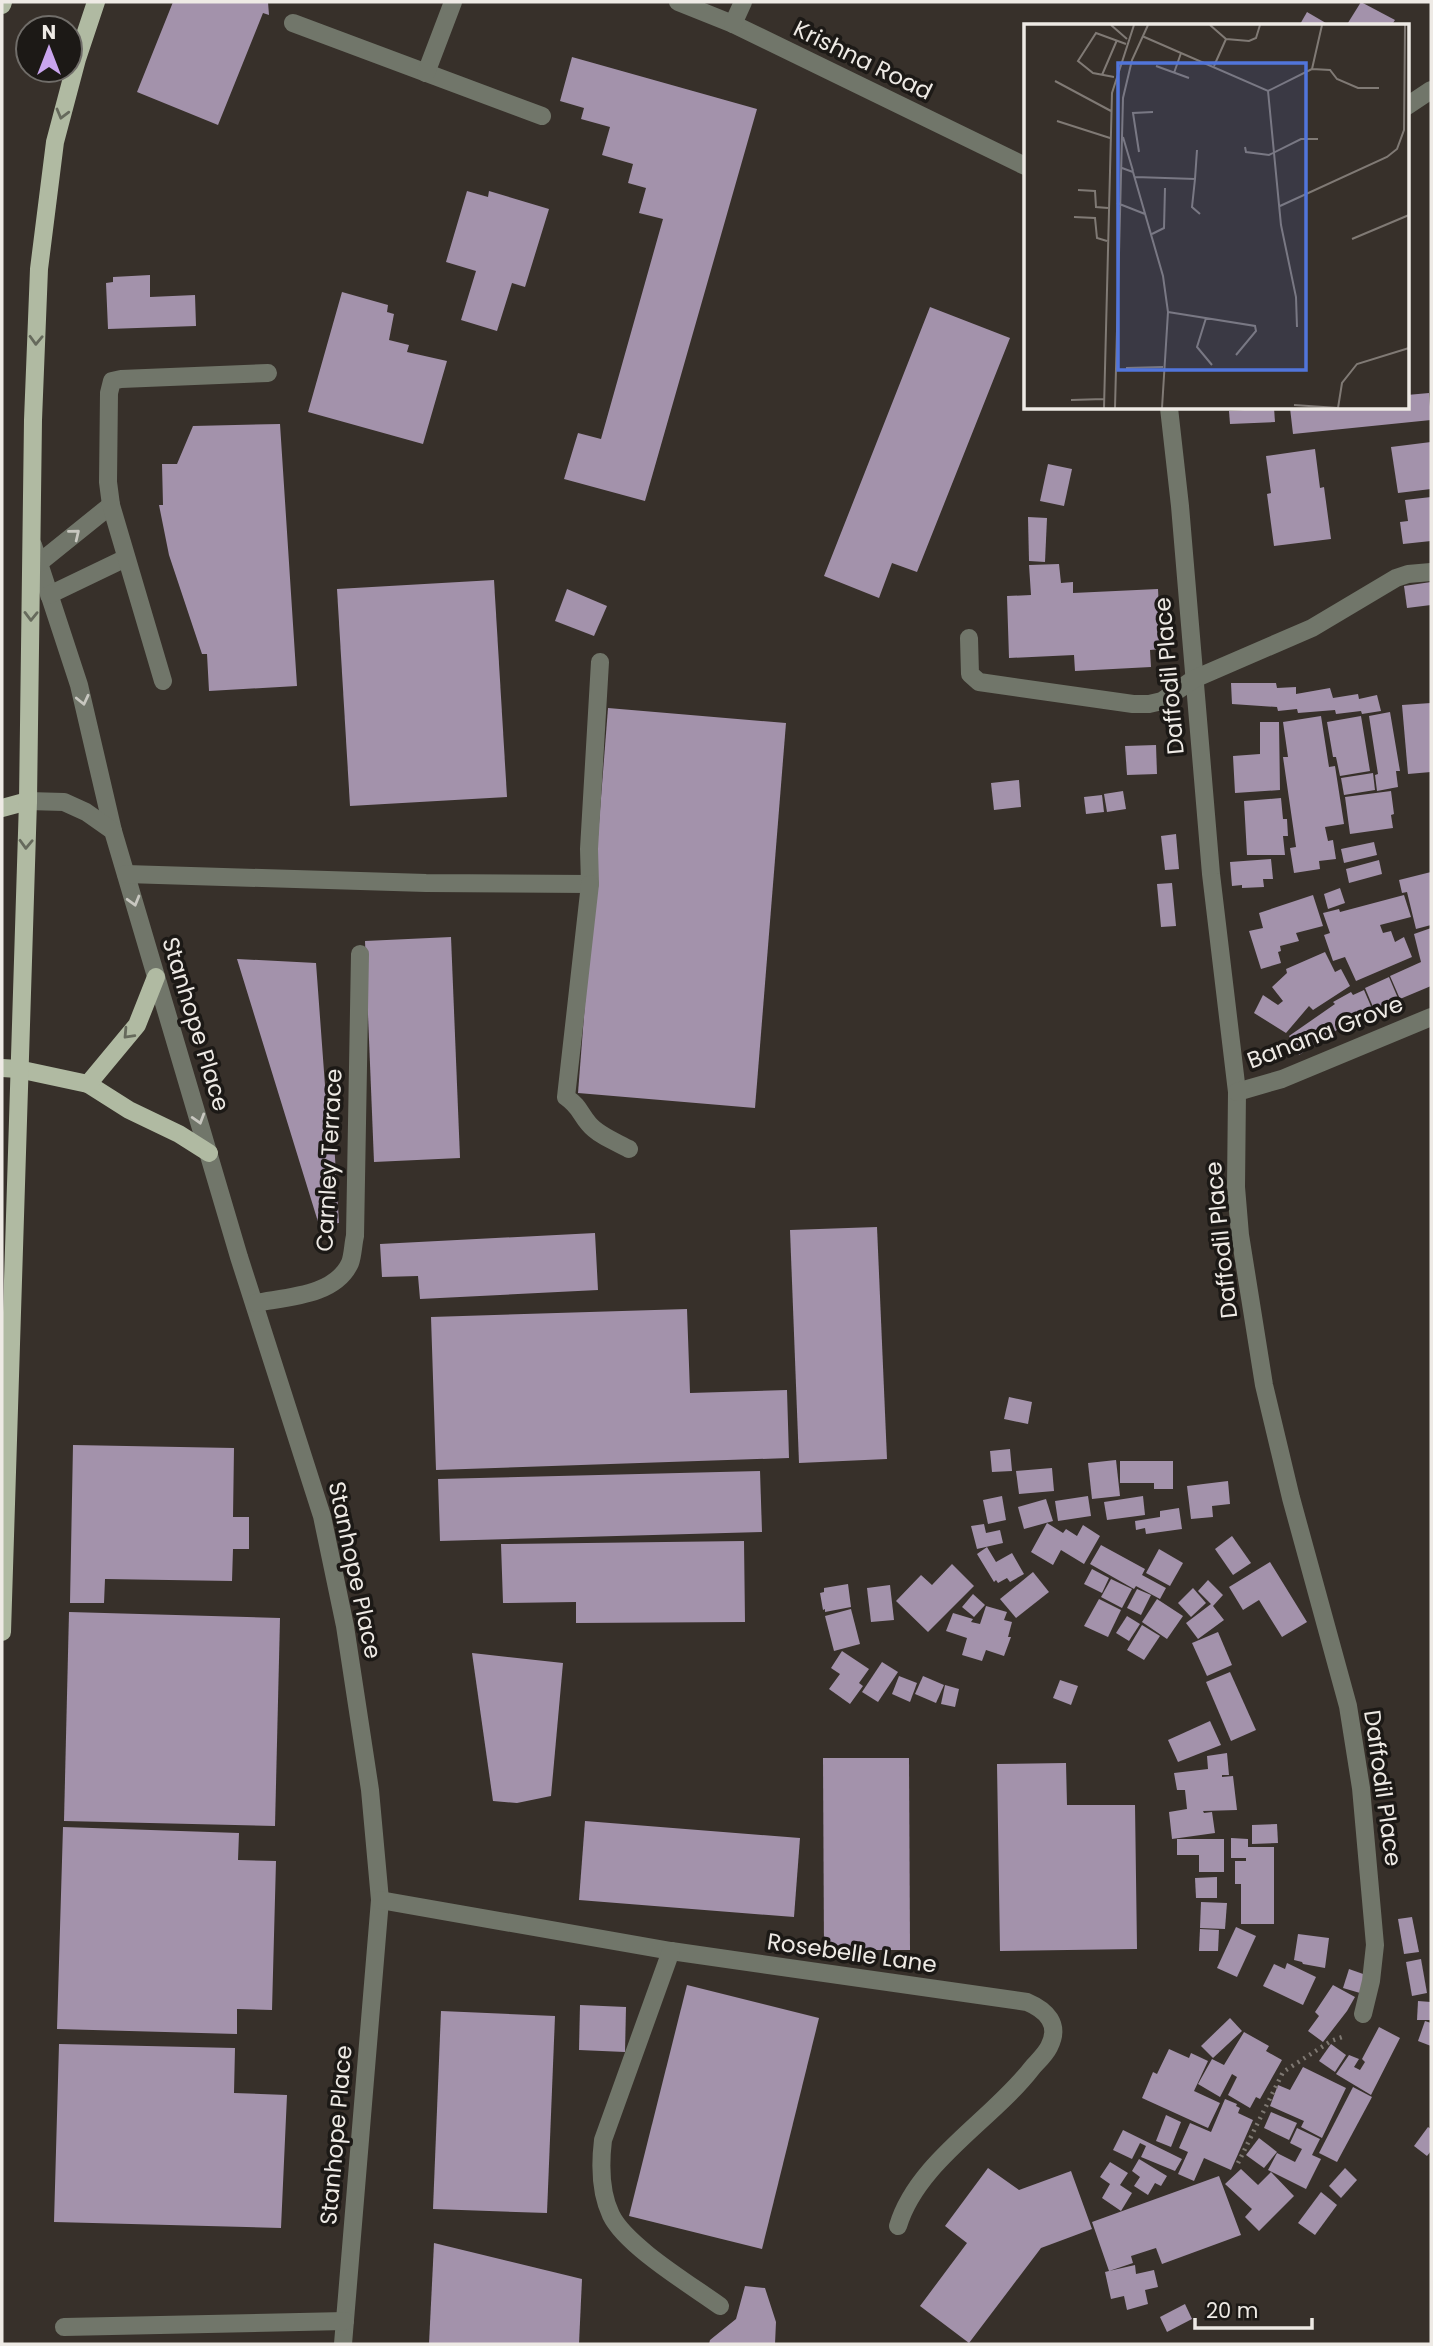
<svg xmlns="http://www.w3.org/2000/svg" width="1433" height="2346" font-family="Poppins,sans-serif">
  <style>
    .building { fill: #a392ab }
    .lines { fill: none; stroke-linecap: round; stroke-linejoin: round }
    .path { stroke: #7e7872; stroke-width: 4.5; stroke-dasharray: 2 5; stroke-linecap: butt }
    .minor { stroke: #71766a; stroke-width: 18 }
    .major { stroke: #b0baa2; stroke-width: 18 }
    .oneway { stroke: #666a5c }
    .oneway2 { stroke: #c8c7c0 }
    .labels { text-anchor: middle; stroke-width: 7; stroke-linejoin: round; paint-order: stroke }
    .street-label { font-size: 23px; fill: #eeeae5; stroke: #1c1916 }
    .inset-road { fill: none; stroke: #807a75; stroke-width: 2 }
    .view { fill: #5175db; fill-opacity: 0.15; stroke: #5175db; stroke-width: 3.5 }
    .inset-edge { fill: none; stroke: #eeeae5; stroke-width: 3.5 }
  </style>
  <rect width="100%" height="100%" fill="#37302a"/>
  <g class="building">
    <polygon points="173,2 268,2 269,15 263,13 218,125 137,92"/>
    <polygon points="1361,2 1395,20 1391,26 1346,26"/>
    <polygon points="1307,12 1331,26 1299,26"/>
    <polygon points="572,57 757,109 645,501 564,479 578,433 601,439 663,219 639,213 646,188 628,183 633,164 602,155 610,127 581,119 584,108 560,101"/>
    <polygon points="467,191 488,197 489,191 549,209 525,287 512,283 497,331 461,320 476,271 446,262"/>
    <polygon points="150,275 150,297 195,295 196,326 108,329 106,283 113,282 113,277"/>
    <polygon points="342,292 388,305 387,312 394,314 389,340 409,345 407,352 447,361 423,444 308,412"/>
    <polygon points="930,307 1010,338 917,572 892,563 879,598 824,576"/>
    <polygon points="1429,393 1431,420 1293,434 1290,408 1407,408 1407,395"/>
    <polygon points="1274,408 1275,422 1230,424 1229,411"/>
    <polygon points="280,424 297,686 209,691 207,654 202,654 169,555 159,505 163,505 162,464 177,464 193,426"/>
    <polygon points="1431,442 1431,489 1398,493 1391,447"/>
    <polygon points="1315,449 1320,488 1324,487 1331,539 1274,546 1267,494 1271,493 1266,456"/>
    <polygon points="1048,464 1072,469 1064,506 1040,501"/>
    <polygon points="1431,497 1431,541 1403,544 1400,522 1408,521 1405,500"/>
    <polygon points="1028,517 1047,518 1045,562 1029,561"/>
    <polygon points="1059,564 1061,583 1073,582 1073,593 1158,589 1161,649 1150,650 1151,667 1075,671 1074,655 1009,658 1007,596 1031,595 1029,565"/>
    <polygon points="494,580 507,797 350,806 337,589"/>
    <polygon points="1431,582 1431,605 1407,608 1404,586"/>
    <polygon points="567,589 607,606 594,636 555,621"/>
    <polygon points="1231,683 1276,683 1277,688 1296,687 1296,694 1330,688 1333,698 1358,694 1359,699 1377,695 1381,711 1362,714 1361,711 1336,714 1335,710 1298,713 1297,709 1278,711 1277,707 1232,704"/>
    <polygon points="1431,703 1431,772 1408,774 1402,705"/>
    <polygon points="608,708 786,723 755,1108 578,1093"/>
    <polygon points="1390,712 1400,771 1396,771 1398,787 1377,791 1375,775 1378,774 1369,716"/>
    <polygon points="1321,716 1329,767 1335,766 1344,824 1325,827 1328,841 1333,840 1336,859 1319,861 1320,869 1294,873 1290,848 1296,847 1283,757 1288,757 1283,722"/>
    <polygon points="1361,716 1370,771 1340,776 1336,757 1333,757 1327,722"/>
    <polygon points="1260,722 1279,722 1280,790 1235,793 1233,756 1260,754"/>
    <polygon points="1156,745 1157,774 1127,775 1125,746"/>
    <polygon points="1373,773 1375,790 1344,795 1341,778"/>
    <polygon points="1019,780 1021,807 994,810 991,783"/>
    <polygon points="1123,791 1126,809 1107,812 1104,794"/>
    <polygon points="1391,791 1394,814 1391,815 1393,828 1350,834 1345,797"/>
    <polygon points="1102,795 1104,812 1086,814 1084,797"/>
    <polygon points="1281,798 1283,819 1287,819 1288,836 1283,836 1285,855 1247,855 1244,801"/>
    <polygon points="1176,834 1179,869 1165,870 1161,836"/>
    <polygon points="1374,842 1377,855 1344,863 1341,849"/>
    <polygon points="1271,859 1273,879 1263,879 1264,887 1242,888 1242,885 1232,886 1230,862"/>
    <polygon points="1379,860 1382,874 1349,883 1346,869"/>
    <polygon points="1431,872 1431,925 1416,929 1407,892 1402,893 1399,880"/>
    <polygon points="1172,883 1176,926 1161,927 1157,884"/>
    <polygon points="1340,888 1345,903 1328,909 1324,894"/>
    <polygon points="1313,895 1323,926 1296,933 1299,941 1280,946 1281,951 1278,952 1281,963 1261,969 1249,931 1263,928 1259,913"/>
    <polygon points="1404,895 1411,917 1380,925 1383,933 1391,931 1395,942 1404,937 1412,957 1356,981 1345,957 1333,961 1324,935 1330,933 1323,913 1339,909 1340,912"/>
    <polygon points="1431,928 1431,986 1400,999 1390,976 1421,962 1414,934"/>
    <polygon points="451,937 460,1158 374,1162 365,941"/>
    <polygon points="1325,952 1335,972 1341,969 1350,986 1313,1010 1309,1006 1286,1033 1254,1013 1263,995 1278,1005 1283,1001 1272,987 1287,973 1286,969"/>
    <polygon points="237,959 316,963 328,1126 333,1125 339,1223 319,1225"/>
    <polygon points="1389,977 1400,1003 1376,1014 1365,988"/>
    <polygon points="1364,990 1373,1011 1346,1024 1299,1055 1289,1036 1335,1004 1333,1002 1351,992 1353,995"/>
    <polygon points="877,1227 887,1459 799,1463 790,1230"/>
    <polygon points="595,1233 598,1290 420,1299 418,1276 382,1277 380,1244"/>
    <polygon points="687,1309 690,1393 787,1390 789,1458 436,1470 431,1317"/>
    <polygon points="1009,1397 1032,1402 1028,1424 1004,1419"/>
    <polygon points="73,1445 234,1448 233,1517 249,1517 249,1549 233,1549 232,1581 105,1579 104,1603 70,1603"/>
    <polygon points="1010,1449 1012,1471 992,1472 990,1451"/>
    <polygon points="1116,1460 1120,1496 1092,1499 1088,1463"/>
    <polygon points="1120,1461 1173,1461 1173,1489 1154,1489 1154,1483 1120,1483"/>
    <polygon points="1052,1468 1054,1491 1019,1494 1016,1471"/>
    <polygon points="760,1471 762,1532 440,1541 438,1479"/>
    <polygon points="1228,1481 1230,1504 1212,1506 1213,1517 1191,1519 1187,1486"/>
    <polygon points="1002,1496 1006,1520 988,1524 983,1500"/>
    <polygon points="1088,1496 1091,1516 1058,1521 1055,1501"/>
    <polygon points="1143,1496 1145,1515 1107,1520 1104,1502"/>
    <polygon points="1046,1499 1053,1521 1024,1529 1018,1507"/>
    <polygon points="1179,1508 1182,1529 1146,1534 1145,1528 1136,1530 1135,1521 1160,1517 1160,1511"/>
    <polygon points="1047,1523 1063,1533 1066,1529 1077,1536 1083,1525 1100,1536 1084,1564 1061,1550 1053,1565 1031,1552"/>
    <polygon points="984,1524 986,1533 1000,1530 1003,1543 977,1549 971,1526"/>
    <polygon points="1232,1536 1251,1563 1233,1575 1215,1549"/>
    <polygon points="744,1541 745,1622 576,1623 576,1602 503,1603 501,1544"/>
    <polygon points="1101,1545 1145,1569 1142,1575 1166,1588 1160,1599 1136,1586 1134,1589 1090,1564"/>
    <polygon points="987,1547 996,1562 1012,1553 1024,1574 1010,1582 1007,1578 998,1583 996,1580 994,1582 977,1554"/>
    <polygon points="1159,1549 1183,1563 1170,1586 1146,1573"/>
    <polygon points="1270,1562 1307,1622 1282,1637 1259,1600 1243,1610 1229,1587"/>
    <polygon points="952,1564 974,1586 928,1632 896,1601 921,1575 932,1585"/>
    <polygon points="1092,1569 1109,1578 1102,1593 1084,1584"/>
    <polygon points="1033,1572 1049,1592 1016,1618 1000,1599"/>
    <polygon points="1111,1579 1132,1589 1122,1608 1101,1597"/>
    <polygon points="1208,1580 1223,1595 1213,1606 1224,1620 1198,1639 1186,1623 1211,1604 1198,1591"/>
    <polygon points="848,1584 851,1607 825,1612 825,1609 823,1610 820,1593 824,1592 824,1588"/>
    <polygon points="890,1585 894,1620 871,1622 867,1588"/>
    <polygon points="1193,1588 1206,1603 1191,1617 1178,1603"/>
    <polygon points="1137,1589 1151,1595 1141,1615 1127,1608"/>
    <polygon points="973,1594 985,1605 974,1617 962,1607"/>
    <polygon points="1099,1599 1121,1610 1108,1637 1084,1626"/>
    <polygon points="1157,1599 1183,1616 1167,1639 1142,1622"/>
    <polygon points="986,1606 1007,1612 1004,1620 1012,1622 1008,1637 1011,1637 1004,1656 986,1650 982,1661 962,1655 967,1638 946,1631 953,1613 973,1619 971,1622 980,1624"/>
    <polygon points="851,1609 860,1644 834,1651 825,1616"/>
    <polygon points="69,1612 280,1618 275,1826 64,1821"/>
    <polygon points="1127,1616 1140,1624 1129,1641 1116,1633"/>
    <polygon points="1142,1625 1160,1636 1144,1660 1127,1650"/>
    <polygon points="1218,1632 1232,1665 1207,1676 1192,1643"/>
    <polygon points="842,1651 869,1669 859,1683 863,1686 850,1704 829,1689 840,1674 831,1668"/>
    <polygon points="472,1653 563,1663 551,1796 517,1803 493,1801"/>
    <polygon points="882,1662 898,1672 878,1702 862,1692"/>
    <polygon points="1230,1672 1256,1730 1231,1741 1206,1682"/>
    <polygon points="899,1676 917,1683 910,1702 892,1694"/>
    <polygon points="923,1676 944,1685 936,1703 915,1694"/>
    <polygon points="1060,1680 1078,1686 1071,1705 1053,1698"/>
    <polygon points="945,1685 959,1689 955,1707 941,1704"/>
    <polygon points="1210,1721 1221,1745 1178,1762 1168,1740"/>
    <polygon points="1227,1753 1229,1775 1222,1775 1222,1777 1233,1776 1237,1810 1203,1811 1204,1813 1212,1812 1215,1833 1172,1839 1169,1812 1187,1809 1185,1790 1177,1790 1174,1773 1208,1769 1207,1756"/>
    <polygon points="823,1758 909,1758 910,1950 824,1950"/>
    <polygon points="1066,1763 1067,1805 1135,1805 1137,1949 1000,1951 997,1764"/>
    <polygon points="585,1821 800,1838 794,1917 579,1900"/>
    <polygon points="1277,1824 1278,1843 1252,1844 1252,1825"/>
    <polygon points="63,1827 239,1833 238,1860 276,1861 272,2010 237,2009 237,2034 57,2029"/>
    <polygon points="1231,1838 1248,1839 1248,1847 1274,1847 1274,1924 1241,1924 1241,1884 1235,1884 1235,1861 1246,1861 1246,1858 1231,1858"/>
    <polygon points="1177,1839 1224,1839 1224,1872 1199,1872 1199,1855 1177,1855"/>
    <polygon points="1217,1877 1217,1898 1196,1898 1195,1878"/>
    <polygon points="1201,1902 1227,1903 1225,1929 1200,1928"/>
    <polygon points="1412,1917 1419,1952 1404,1954 1398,1919"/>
    <polygon points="1236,1927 1256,1936 1237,1977 1217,1968"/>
    <polygon points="1200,1929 1219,1930 1218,1951 1199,1951"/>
    <polygon points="1298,1934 1329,1938 1325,1968 1303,1964 1302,1962 1294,1960"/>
    <polygon points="1421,1959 1427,1993 1412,1996 1406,1962"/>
    <polygon points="1287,1963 1316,1977 1303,2005 1263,1986 1274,1964 1285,1969"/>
    <polygon points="1349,1969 1366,1975 1360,1993 1343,1988"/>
    <polygon points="687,1985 819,2018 762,2249 629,2216"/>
    <polygon points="1333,1985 1355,1997 1347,2011 1323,2042 1308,2031 1319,2016 1315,2012"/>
    <polygon points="1418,2001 1431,2002 1431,2020 1417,2020"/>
    <polygon points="580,2005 626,2007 625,2052 579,2050"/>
    <polygon points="441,2011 555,2016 547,2213 433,2209"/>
    <polygon points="1230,2018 1242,2031 1213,2058 1201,2046"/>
    <polygon points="1425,2021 1431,2023 1431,2046 1418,2041"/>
    <polygon points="1379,2027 1400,2038 1371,2095 1336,2074 1349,2055 1359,2059 1354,2067 1360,2070 1365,2062 1362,2059"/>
    <polygon points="1244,2032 1269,2046 1266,2051 1282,2060 1260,2099 1256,2097 1250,2108 1228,2095 1237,2077 1232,2074 1220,2097 1198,2084 1212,2059 1224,2065"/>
    <polygon points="59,2044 235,2048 234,2093 287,2095 281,2228 54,2222"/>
    <polygon points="1331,2044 1346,2055 1335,2072 1319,2061"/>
    <polygon points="1169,2049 1189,2058 1191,2053 1208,2061 1194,2091 1220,2103 1208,2128 1142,2098 1153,2072 1157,2074"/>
    <polygon points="1303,2067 1346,2088 1322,2138 1301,2127 1304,2121 1270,2106 1278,2085 1290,2090"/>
    <polygon points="1353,2087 1372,2097 1337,2162 1319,2153"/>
    <polygon points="1225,2099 1237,2104 1236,2106 1240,2108 1238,2113 1253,2120 1231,2170 1204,2158 1194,2181 1178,2174 1188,2152 1179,2148 1190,2123 1211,2132"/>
    <polygon points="1271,2112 1297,2123 1289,2140 1264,2128"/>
    <polygon points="1166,2115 1181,2122 1171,2147 1156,2141"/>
    <polygon points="1428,2127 1431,2129 1431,2151 1427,2156 1414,2146"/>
    <polygon points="1297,2128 1320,2139 1312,2155 1321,2159 1306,2189 1268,2170 1277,2153 1295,2162 1302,2149 1290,2143"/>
    <polygon points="1123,2130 1182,2159 1175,2171 1141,2157 1146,2146 1140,2143 1132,2159 1113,2150"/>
    <polygon points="1259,2138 1277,2152 1264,2168 1246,2155"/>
    <polygon points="1139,2159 1167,2176 1161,2186 1155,2183 1148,2195 1134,2186 1140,2177 1132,2171"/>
    <polygon points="1110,2162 1128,2173 1120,2185 1132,2193 1121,2211 1102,2198 1110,2184 1100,2177"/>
    <polygon points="988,2168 1019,2190 1071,2171 1092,2229 1041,2248 969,2343 920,2306 967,2243 945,2226"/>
    <polygon points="1345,2168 1357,2180 1341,2198 1329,2186"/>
    <polygon points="1241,2169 1258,2185 1271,2172 1294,2196 1259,2231 1245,2217 1252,2209 1225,2184"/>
    <polygon points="1219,2176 1241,2235 1162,2264 1156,2248 1131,2256 1133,2263 1109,2271 1135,2265 1136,2274 1154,2270 1158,2287 1145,2290 1148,2304 1127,2310 1124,2296 1111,2299 1105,2272 1109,2271 1092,2222"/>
    <polygon points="1321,2192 1337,2205 1315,2235 1298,2223"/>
    <polygon points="434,2243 582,2279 579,2344 429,2344"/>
    <polygon points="745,2286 765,2288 776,2322 775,2344 709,2344 710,2340 736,2319"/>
    <polygon points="1185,2304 1192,2319 1167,2332 1160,2317"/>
  </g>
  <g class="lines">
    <polyline class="path" points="1238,2163 1283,2072 1331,2041 1345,2036"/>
    <g class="minor">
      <polyline points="678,2 733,24 1025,166"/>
      <polyline points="293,23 542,116"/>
      <polyline points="733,24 743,2"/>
      <polyline points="426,73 453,2"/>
      <polyline points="1407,106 1431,90"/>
      <polyline points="1169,408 1180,506 1211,874 1237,1092 1236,1187 1240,1235 1264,1385 1291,1498 1348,1706 1361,1788 1375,1945 1371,1981 1363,2014"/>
      <polyline points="33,545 79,685 113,831"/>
      <polyline points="39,563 111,505"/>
      <polyline points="49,595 126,558"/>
      <polyline points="969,638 970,674 979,682 1133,704 1149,704 1162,701 1194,679 1312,628 1396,578 1408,574 1431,572"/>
      <polyline points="163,681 111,505 108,482 109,393 112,381 121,379 268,373"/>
      <polyline points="28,801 64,802 86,812 113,831 239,1257 322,1516 345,1626 370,1790 380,1900 343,2344"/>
      <polyline points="126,874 426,883 590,884 589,849 600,662"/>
      <path d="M590,884L566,1097C580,1107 579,1112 589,1124C598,1135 616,1142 629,1149"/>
      <polyline points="1237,1092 1282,1079 1431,1017"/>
      <path d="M256,1303C287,1297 335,1296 350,1263C353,1255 353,1244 355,1236L360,954"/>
      <path d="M380,1900L671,1951L1027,2002C1046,2010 1061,2024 1049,2047C1045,2055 1037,2062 1032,2068C992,2120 917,2162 898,2226"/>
      <path d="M671,1951L603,2140C600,2165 600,2192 611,2215C626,2246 691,2285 720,2306"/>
      <polyline points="64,2327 345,2321"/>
    </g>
    <g class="major">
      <polyline points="2,5 3,2"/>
      <polyline points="2,808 28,801"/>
      <polyline points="2,1068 18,1069 88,1084 129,1110 179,1134 209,1153"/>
      <polyline points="88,1084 137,1025 156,977"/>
      <polyline points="2,1632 28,801 33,420 39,269 55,142 77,59 96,2"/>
    </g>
  </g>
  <defs><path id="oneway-chevron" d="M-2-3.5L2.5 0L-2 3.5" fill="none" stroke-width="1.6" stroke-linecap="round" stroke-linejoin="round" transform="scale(1.75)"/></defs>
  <g class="oneway">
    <use href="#oneway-chevron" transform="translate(62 114) rotate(105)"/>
    <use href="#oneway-chevron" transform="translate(36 340) rotate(92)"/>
    <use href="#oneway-chevron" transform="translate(31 616) rotate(91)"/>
    <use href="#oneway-chevron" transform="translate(26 844) rotate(92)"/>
    <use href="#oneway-chevron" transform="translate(128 1034) rotate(133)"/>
  </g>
  <g class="oneway2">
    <use href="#oneway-chevron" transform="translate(75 534) rotate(-39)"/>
    <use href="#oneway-chevron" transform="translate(83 700) rotate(77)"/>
    <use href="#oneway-chevron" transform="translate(134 901) rotate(74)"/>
    <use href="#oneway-chevron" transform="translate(199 1119) rotate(73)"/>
  </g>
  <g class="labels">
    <g class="street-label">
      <text transform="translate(863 60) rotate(26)" y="8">Krishna Road</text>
      <text transform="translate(1169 676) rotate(-95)" y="8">Daffodil Place</text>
      <text transform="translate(196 1024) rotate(73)" y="8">Stanhope Place</text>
      <text transform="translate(1325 1032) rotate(-21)" y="8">Banana Grove</text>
      <text transform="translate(329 1160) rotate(-87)" y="8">Carnley Terrace</text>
      <text transform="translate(1221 1240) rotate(-96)" y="8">Daffodil Place</text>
      <text transform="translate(355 1570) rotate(78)" y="8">Stanhope Place</text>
      <text transform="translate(1383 1788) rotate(82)" y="8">Daffodil Place</text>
      <text transform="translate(852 1953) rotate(8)" y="8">Rosebelle Lane</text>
      <text transform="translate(336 2135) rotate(-85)" y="8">Stanhope Place</text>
    </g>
  </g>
  <g transform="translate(1024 24)">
    <rect width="385" height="385" fill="#37302a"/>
    <path class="inset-road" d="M87,1L103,15M186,1L202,15L225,17L232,14L236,1M118,12L244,67L288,45L298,1M132,42L165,54M190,42L202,15M288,45L306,46L313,55L334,64H355M150,49L157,29M78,51L93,16M90,53L69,49L54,37L72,9L102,20M31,57L87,87M244,67L257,201L272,273L273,303M33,97L86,114M99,113L109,147M221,123L222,128L245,131L277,115H294M115,128L109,89L129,88M98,144L109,148L139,252L144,288L138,384M111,153L171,155L173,126M171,155L168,183L176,190M54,166L71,167L72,183L84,184M93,179L121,190M256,182L363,133L373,125L380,106L381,1M50,193L71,194L73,214L83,217M128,210L140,204L141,164M328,215L385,191M144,288L231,302L232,307L212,331M182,294L173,323L188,341M102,344L139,343M47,376L80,375M270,381L314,384M80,384L88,69L110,1M91,384L99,74L108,36L124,1M314,384L318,359L333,340L385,324"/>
    <path class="view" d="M94,39H282V346H94Z"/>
    <rect width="385" height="385" class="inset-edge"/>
  </g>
  <rect width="1433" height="2346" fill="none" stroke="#eeeae5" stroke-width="7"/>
  <g transform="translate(49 49)"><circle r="33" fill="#1c1916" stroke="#706d69" stroke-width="2"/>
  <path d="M0-5L12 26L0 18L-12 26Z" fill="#c9a5ee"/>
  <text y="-10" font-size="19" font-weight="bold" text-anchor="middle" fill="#eeeae5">N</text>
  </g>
  <path d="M1195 2318v10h117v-10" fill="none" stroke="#eeeae5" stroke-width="3.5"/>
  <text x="1206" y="2318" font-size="21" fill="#eeeae5" stroke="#1c1916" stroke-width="5" paint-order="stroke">20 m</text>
</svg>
